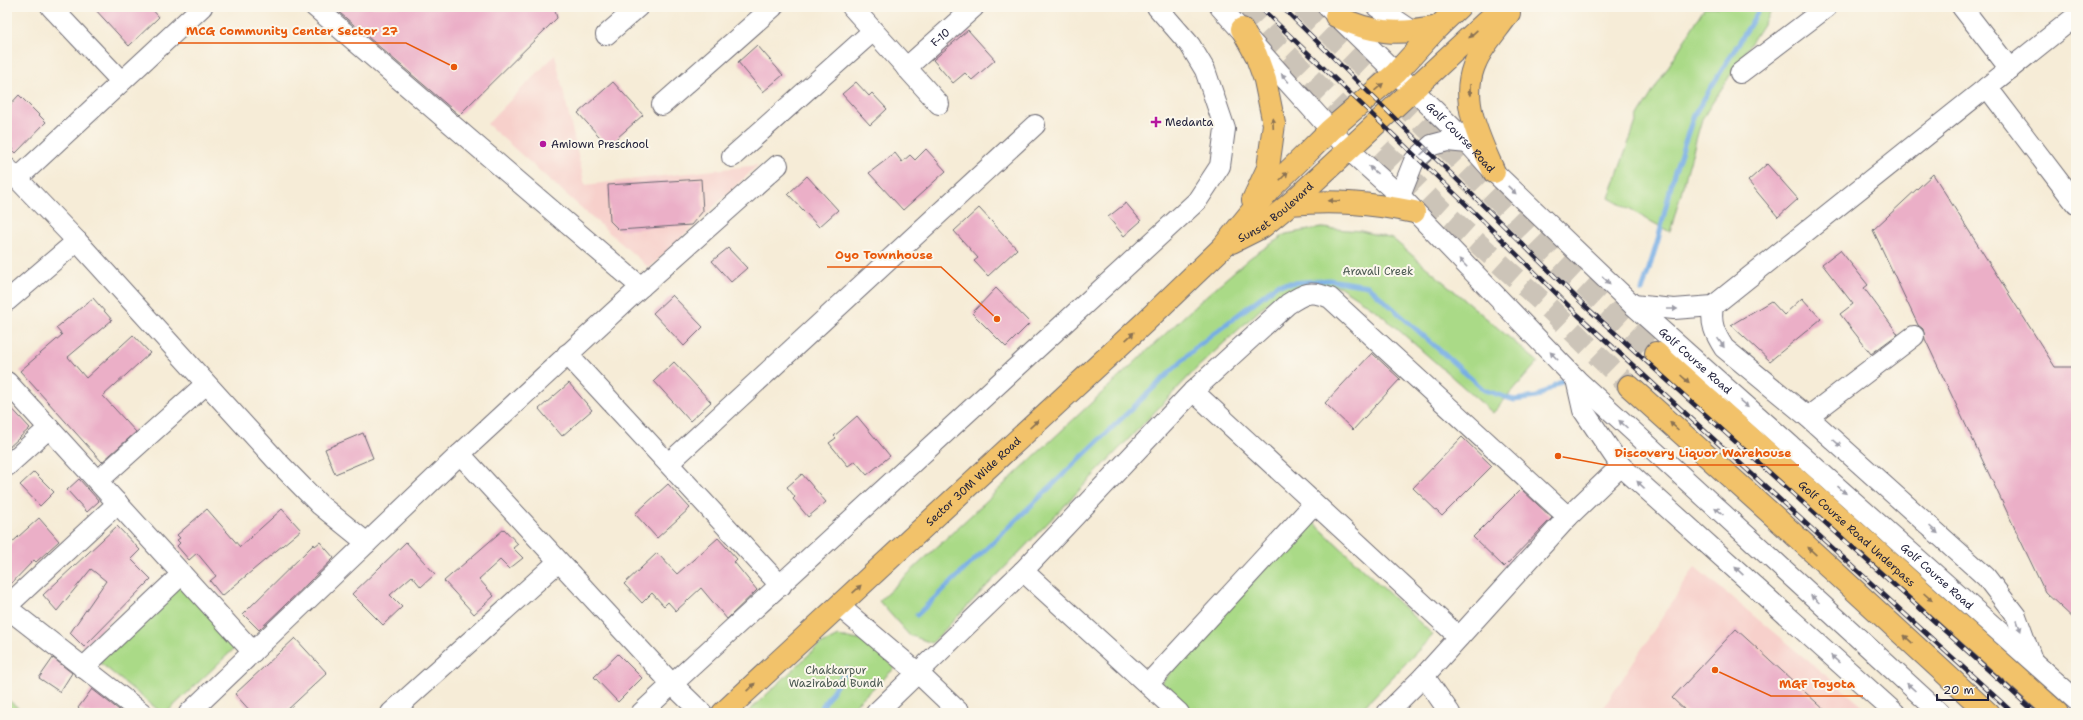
<svg xmlns="http://www.w3.org/2000/svg" width="2083" height="720" font-family="'Shantell Sans',sans-serif">
  <style>
    .built { fill: #f7d0cb }
    .green { fill: #aada87; stroke: #667e61 }
    .lines { fill: none; stroke-linecap: round; stroke-linejoin: round }
    .stream { stroke: #76ade5; stroke-width: 5 }
    .building { fill: #ebafc7 }
    .major-tunnel { stroke: #ccc4b8; stroke-width: 22; stroke-dasharray: 22 11; stroke-linecap: butt }
    .minor-casing { stroke: #6c6972; stroke-width: 22 }
    .major-casing { stroke: #6c6972; stroke-width: 24 }
    .minor { stroke: #fff; stroke-width: 20 }
    .major { stroke: #f2c26a; stroke-width: 22 }
    .rail-casing { stroke: #22223b; stroke-width: 4.5 }
    .rail { stroke: #fbf7ec; stroke-width: 3; stroke-dasharray: 9; stroke-linecap: butt }
    .oneway { fill: #8a7252 }
    .oneway2 { fill: #9c9ca7 }
    .poi-dot { fill: #b5179e; stroke: #fbf7ec; stroke-width: 1.5 }
    .labels { text-anchor: middle; stroke-width: 4; stroke-linejoin: round; paint-order: stroke }
    .street-label { font-size: 11px; fill: #22223b; stroke: #fbf7ec }
    .poi-label { font-size: 11px; fill: #22223b; stroke: #fbf7ec; text-anchor: start }
    .park-label { font-size: 11px; fill: #4b5952; stroke: #fbf7ec }
    .leader { fill: none; stroke: #e8590c; stroke-width: 1.5 }
    .callout-dot { fill: #e8590c; stroke: #fbf7ec; stroke-width: 1.5 }
    .callout-label { font-size: 12px; text-anchor: middle; font-weight: bold; fill: #e8590c; stroke: #fbf7ec; stroke-width: 4; stroke-linejoin: round; paint-order: stroke }
  </style>
  <rect width="100%" height="100%" fill="#fbf7ec"/>
  <filter id="ink" filterUnits="userSpaceOnUse"><feTurbulence type="fractalNoise" baseFrequency=".025" numOctaves="2"/><feDisplacementMap in="SourceGraphic" scale="8" xChannelSelector="R" yChannelSelector="G"/><feConvolveMatrix kernelMatrix="1 2 1 2 8 2 1 2 1" color-interpolation-filters="sRGB"/></filter>
  <filter id="wash" filterUnits="userSpaceOnUse"><feTurbulence type="fractalNoise" baseFrequency=".012" numOctaves="4" result="noise"/><feDisplacementMap in="SourceGraphic" scale="16" xChannelSelector="R" yChannelSelector="G"/><feGaussianBlur stdDeviation="0.9" result="paint"/><feColorMatrix in="noise" values="0 0 0 0 0 0 0 0 0 0 0 0 0 0 0 0 0 1.4 0 .05"/><feComposite in="paint" operator="in"/></filter>
  <g filter="url(#wash)">
    <rect width="100%" height="100%" fill="#f6ecd7"/>
    <g class="built">
      <polygon points="555,55 585,185 758,165 649,268 487,124"/>
      <polygon points="1695,567 1871,713 1600,713"/>
    </g>
    <g class="green">
      <polygon points="1705,7 1774,7 1702,119 1670,232 1609,198 1638,116"/>
      <polygon points="1321,228 1361,231 1393,239 1538,362 1493,413 1377,311 1339,286 1308,285 1276,295 1198,367 932,643 909,635 879,601 1208,294 1251,257 1286,234"/>
      <polygon points="1310,519 1433,635 1358,713 1190,713 1158,686"/>
      <polygon points="179,582 238,645 166,713 162,713 98,661"/>
      <polygon points="838,636 869,642 895,668 846,713 747,713 818,646"/>
      <polygon points="7,699 25,713 7,713"/>
    </g>
    <g class="lines">
      <g class="stream">
        <polyline points="1642,291 1658,240 1673,177 1694,115 1761,7"/>
        <polyline points="917,615 1194,349 1278,284 1329,280 1368,286 1484,390 1514,400 1537,397 1568,377"/>
        <polyline points="818,713 847,669"/>
      </g>
    </g>
    <g id="blocks">
      <g class="building">
        <polygon points="93,7 150,7 159,17 129,46"/>
        <polygon points="333,7 554,7 557,18 459,115"/>
        <polygon points="968,30 995,60 972,80 965,73 953,83 933,60"/>
        <polygon points="757,45 783,75 763,92 738,62"/>
        <polygon points="613,82 643,115 608,146 578,113"/>
        <polygon points="856,82 869,96 872,93 887,109 870,125 842,94"/>
        <polygon points="19,95 46,122 16,153 7,144 7,108"/>
        <polygon points="926,149 946,171 903,210 869,173 895,153 902,162 910,155 915,160"/>
        <polygon points="1767,164 1798,199 1778,217 1748,181"/>
        <polygon points="1933,174 2055,367 2076,367 2076,621 2045,592 1925,339 1923,329 1918,325 1873,230"/>
        <polygon points="807,176 838,210 819,227 788,194"/>
        <polygon points="701,179 703,211 691,225 619,230 610,221 608,185"/>
        <polygon points="1126,203 1141,221 1124,236 1108,217"/>
        <polygon points="979,208 1017,249 988,276 974,261 978,258 954,231"/>
        <polygon points="728,248 747,268 731,282 712,261"/>
        <polygon points="1840,250 1868,285 1864,288 1898,334 1871,354 1840,314 1853,304 1822,264"/>
        <polygon points="996,288 1030,323 1006,347 972,313"/>
        <polygon points="672,295 703,327 684,346 653,313"/>
        <polygon points="93,298 112,320 68,357 86,378 133,335 150,353 103,396 136,432 102,462 20,371 62,335 56,328"/>
        <polygon points="1802,298 1821,319 1770,361 1731,325 1771,301 1784,315"/>
        <polygon points="1372,353 1400,379 1353,430 1325,403"/>
        <polygon points="674,362 711,402 690,421 654,381"/>
        <polygon points="569,383 592,410 562,436 539,409"/>
        <polygon points="7,403 30,428 7,449"/>
        <polygon points="857,416 890,456 867,475 855,461 848,466 829,443 836,438 834,436"/>
        <polygon points="363,433 373,458 335,474 325,449"/>
        <polygon points="1462,437 1492,466 1442,516 1413,488"/>
        <polygon points="34,472 54,492 40,506 20,485"/>
        <polygon points="802,474 826,502 808,517 793,499 795,497 787,487"/>
        <polygon points="79,479 99,501 87,512 67,490"/>
        <polygon points="668,484 690,508 657,538 635,514"/>
        <polygon points="1521,489 1552,518 1504,567 1473,537"/>
        <polygon points="207,509 240,547 282,509 301,530 222,596 210,581 216,576 197,553 189,560 177,546 180,543 177,540 180,538 177,535"/>
        <polygon points="39,518 59,541 36,562 34,560 7,588 7,547"/>
        <polygon points="117,526 140,550 131,559 151,579 84,647 70,633 106,581 91,569 57,611 43,595"/>
        <polygon points="504,529 518,544 513,548 523,558 509,569 500,560 479,579 494,596 474,614 444,581"/>
        <polygon points="718,538 737,559 734,562 757,590 727,619 701,588 676,611 668,602 664,606 652,593 642,603 624,584 657,553 677,574"/>
        <polygon points="320,542 334,558 259,630 243,614 314,544 315,546"/>
        <polygon points="406,542 435,574 421,587 412,576 390,595 402,607 383,625 352,594"/>
        <polygon points="1736,629 1828,713 1688,713 1672,698"/>
        <polygon points="295,638 327,673 284,713 252,713 235,694"/>
        <polygon points="618,654 642,678 618,702 594,677"/>
        <polygon points="53,658 72,673 60,692 39,678"/>
        <polygon points="92,689 123,713 85,713 78,708"/>
      </g>
    </g>
  </g>
  <g filter="url(#ink)">
    <use href="#blocks" fill-opacity="0" stroke="#6c6972" stroke-width="1"/>
    <g class="lines">
      <g class="major-tunnel">
        <polyline points="1243,7 1277,44 1440,209 1550,309 1629,386"/>
        <polyline points="1302,7 1416,117 1555,258 1656,353"/>
      </g>
      <g class="minor-casing">
        <g id="minor">
          <polyline points="51,7 121,81"/>
          <polyline points="315,7 641,287 460,454 672,684 702,713"/>
          <polyline points="852,7 939,104"/>
          <polyline points="1220,7 1348,149 1400,196 1576,379 1940,713"/>
          <path id="s1" d="M1328,7L1468,143L1494,172L1633,305L2076,700"/>
          <polyline points="1377,7 1414,32"/>
          <polyline points="1962,7 2010,69"/>
          <polyline points="606,35 638,7"/>
          <path id="s2" d="M906,68L974,7"/>
          <polyline points="1740,73 1827,7"/>
          <polyline points="1987,87 2076,204"/>
          <polyline points="662,105 773,7"/>
          <polyline points="732,157 873,31"/>
          <polyline points="7,168 77,241 275,459 320,505 367,543"/>
          <polyline points="18,178 202,7"/>
          <polyline points="1400,196 1414,161 1432,145 1447,141 1468,143"/>
          <polyline points="641,287 778,165"/>
          <polyline points="7,301 77,241"/>
          <polyline points="1633,305 1674,309 1713,306 2076,16"/>
          <path d="M1713,306C1710,324 1715,334 1724,348L1808,417L1986,577L2016,616L2031,657"/>
          <polyline points="567,354 781,586"/>
          <polyline points="1576,379 1583,410 1621,466 1895,713"/>
          <polyline points="7,382 253,652"/>
          <polyline points="1193,391 1459,637"/>
          <polyline points="1808,417 1914,336"/>
          <polyline points="669,463 1035,125"/>
          <polyline points="7,466 49,428"/>
          <polyline points="98,481 206,384"/>
          <polyline points="1568,517 1621,466"/>
          <polyline points="1023,571 1179,713"/>
          <polyline points="7,606 118,503"/>
          <polyline points="839,606 918,673 960,713"/>
          <polyline points="7,608 142,713"/>
          <polyline points="83,668 182,574"/>
          <polyline points="1424,676 1450,713"/>
          <polyline points="1148,684 1314,504"/>
          <polyline points="189,713 460,454"/>
          <polyline points="391,713 558,562"/>
          <polyline points="641,713 1197,201 1220,166 1225,129 1205,70 1190,45 1157,7"/>
          <path d="M876,713L1023,571L1193,391L1288,304C1305,293 1310,290 1330,298L1568,517L1424,676L1387,713"/>
        </g>
      </g>
      <g class="major-casing">
        <g id="major">
          <path d="M1336,16C1372,34 1399,35 1438,27"/>
          <polyline points="1242,29 1256,55 1265,80 1274,124 1268,168 1253,200"/>
          <path d="M1494,172C1479,137 1458,99 1476,61C1483,45 1499,28 1509,13"/>
          <path d="M1290,204C1335,200 1370,203 1414,212"/>
          <path id="s3" d="M1232,242L1262,227L1290,204L1502,7"/>
          <path id="s4" d="M1656,353L2057,713"/>
          <polyline points="1629,386 1776,518 1988,713"/>
          <path id="s5" d="M723,713L1144,323L1222,248L1270,189L1304,156L1330,130L1396,73L1438,27L1459,7"/>
        </g>
      </g>
      <use href="#minor" class="minor"/>
      <use href="#major" class="major"/>
      <g class="rail-casing">
        <g id="rail">
          <polyline points="1260,7 1475,213 1578,315 2013,713"/>
          <polyline points="1282,7 1585,306 2036,713"/>
        </g>
      </g>
      <use href="#rail" class="rail"/>
    </g>
    <defs><path id="oneway-solid" d="M-6-.8H1V-3.2L6.5 0L1 3.2V.8H-6Z"/></defs>
    <g class="oneway">
      <use href="#oneway-solid" transform="translate(1473 34) rotate(137)"/>
      <use href="#oneway-solid" transform="translate(1379 87) rotate(-41)"/>
      <use href="#oneway-solid" transform="translate(1470 90) rotate(91)"/>
      <use href="#oneway-solid" transform="translate(1273 123) rotate(-93)"/>
      <use href="#oneway-solid" transform="translate(1284 176) rotate(-45)"/>
      <use href="#oneway-solid" transform="translate(1334 201) rotate(-178)"/>
      <use href="#oneway-solid" transform="translate(1130 336) rotate(-43)"/>
      <use href="#oneway-solid" transform="translate(1685 379) rotate(42)"/>
      <use href="#oneway-solid" transform="translate(1034 424) rotate(-43)"/>
      <use href="#oneway-solid" transform="translate(1674 426) rotate(-138)"/>
      <use href="#oneway-solid" transform="translate(1812 551) rotate(-137)"/>
      <use href="#oneway-solid" transform="translate(857 589) rotate(-43)"/>
      <use href="#oneway-solid" transform="translate(1928 597) rotate(42)"/>
      <use href="#oneway-solid" transform="translate(1908 639) rotate(-137)"/>
      <use href="#oneway-solid" transform="translate(751 687) rotate(-43)"/>
    </g>
    <g class="oneway2">
      <use href="#oneway-solid" transform="translate(1285 78) rotate(-131)"/>
      <use href="#oneway-solid" transform="translate(1425 151) rotate(-42)"/>
      <use href="#oneway-solid" transform="translate(1373 170) rotate(-140)"/>
      <use href="#oneway-solid" transform="translate(1512 190) rotate(44)"/>
      <use href="#oneway-solid" transform="translate(1463 263) rotate(-134)"/>
      <use href="#oneway-solid" transform="translate(1606 280) rotate(44)"/>
      <use href="#oneway-solid" transform="translate(1672 309)"/>
      <use href="#oneway-solid" transform="translate(1721 343) rotate(55)"/>
      <use href="#oneway-solid" transform="translate(1554 356) rotate(-134)"/>
      <use href="#oneway-solid" transform="translate(1744 404) rotate(41)"/>
      <use href="#oneway-solid" transform="translate(1623 424) rotate(-138)"/>
      <use href="#oneway-solid" transform="translate(1837 443) rotate(42)"/>
      <use href="#oneway-solid" transform="translate(1641 485) rotate(-137)"/>
      <use href="#oneway-solid" transform="translate(1842 490) rotate(41)"/>
      <use href="#oneway-solid" transform="translate(1719 511) rotate(-138)"/>
      <use href="#oneway-solid" transform="translate(1934 530) rotate(42)"/>
      <use href="#oneway-solid" transform="translate(1739 571) rotate(-137)"/>
      <use href="#oneway-solid" transform="translate(1815 599) rotate(-138)"/>
      <use href="#oneway-solid" transform="translate(2019 626) rotate(70)"/>
      <use href="#oneway-solid" transform="translate(1835 659) rotate(-138)"/>
      <use href="#oneway-solid" transform="translate(1911 687) rotate(-138)"/>
    </g>
  </g>
  <g class="poi-dot">
    <path d="M1154 116h4v4h4v4h-4v4h-4v-4h-4v-4h4z"/>
    <circle cx="543" cy="144" r="4"/>
  </g>
  <g class="labels">
    <g class="street-label">
      <text dy="4" stroke="none"><textPath href="#s2" startOffset="46">F-10</textPath></text>
      <text dy="4" stroke="none"><textPath href="#s1" startOffset="186">Golf Course Road</textPath></text>
      <text dy="4" stroke="none"><textPath href="#s3" startOffset="53">Sunset Boulevard</textPath></text>
      <text dy="4" stroke="none"><textPath href="#s1" startOffset="510">Golf Course Road</textPath></text>
      <text dy="4" stroke="none"><textPath href="#s5" startOffset="341">Sector 30M Wide Road</textPath></text>
      <text dy="4" stroke="none"><textPath href="#s4" startOffset="270">Golf Course Road Underpass</textPath></text>
      <text dy="4" stroke="none"><textPath href="#s1" startOffset="834">Golf Course Road</textPath></text>
    </g>
    <g class="poi-label">
      <text x="1165" y="126">Medanta</text>
      <text x="551" y="148">Amiown Preschool</text>
    </g>
    <g class="park-label">
      <text x="1378" y="275">Aravali Creek</text>
      <text x="836" y="674">Chakkarpur<tspan x="836" dy="13">Wazirabad Bundh</tspan></text>
    </g>
  </g>
  <path class="leader" d="M454 67L406 43H178M997 319L941 267H827M1558 456L1606 465H1799M1715 670L1771 696H1863"/>
  <g class="callout-dot">
    <circle cx="454" cy="67" r="4"/>
    <circle cx="997" cy="319" r="4"/>
    <circle cx="1558" cy="456" r="4"/>
    <circle cx="1715" cy="670" r="4"/>
  </g>
  <g class="callout-label">
    <text x="292" y="35">MCG Community Center Sector 27</text>
    <text x="884" y="259">Oyo Townhouse</text>
    <text x="1703" y="457">Discovery Liquor Warehouse</text>
    <text x="1817" y="688">MGF Toyota</text>
  </g>
  <rect width="2083" height="720" fill="none" stroke="#fbf7ec" stroke-width="24"/>
  <path d="M1937 694v6h51v-6" fill="none" stroke="#22223b" stroke-width="2"/>
  <text x="1943" y="694" font-size="12" fill="#22223b" stroke="#fbf7ec" stroke-width="3" paint-order="stroke">20 m</text>
</svg>
